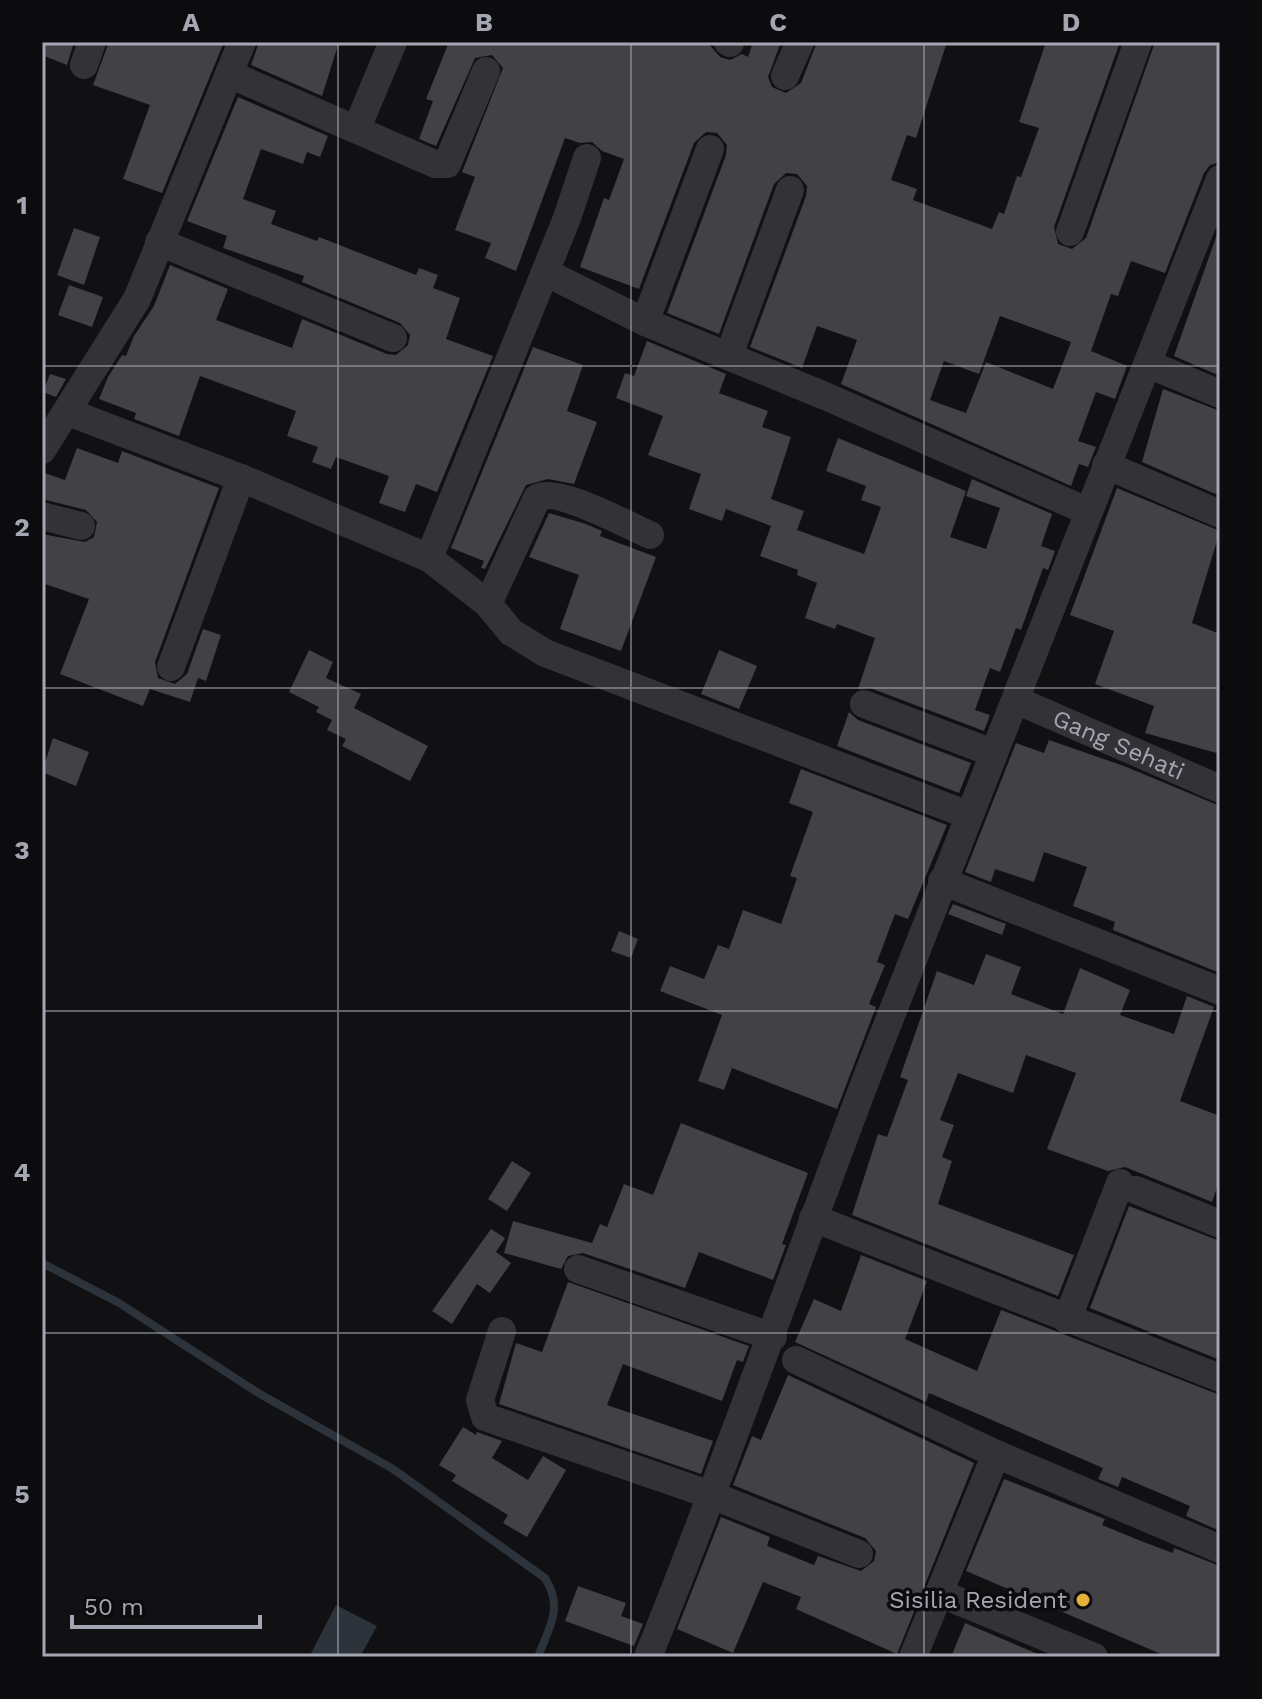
<svg xmlns="http://www.w3.org/2000/svg" width="1262" height="1699" font-family="'Work Sans',sans-serif">
  <style>
    .water { fill: #2c333a }
    .lines { fill: none; stroke-linecap: round; stroke-linejoin: round }
    .stream { stroke: #2c333a; stroke-width: 8 }
    .building { fill: #414146; fill-rule: evenodd }
    .minor { stroke: #333337; stroke-width: 28 }
    .grid { fill: none; stroke: #a4a7b2; stroke-width: 2; stroke-opacity: 0.55 }
    .poi-dot { fill: #e3b339; stroke: #0c0c0e; stroke-width: 3 }
    .labels { text-anchor: middle; stroke-width: 7; stroke-linejoin: round; paint-order: stroke }
    .street-label { font-size: 24px; fill: #a4a7b2; stroke: #0c0c0e }
    .poi-label { font-size: 24px; fill: #a4a7b2; stroke: #0c0c0e; text-anchor: end }
    .neatline { fill: none; stroke: #a4a7b2; stroke-width: 3 }
    .grid-label { font-size: 26px; text-anchor: middle; font-weight: bold; fill: #a4a7b2 }
  </style>
  <rect width="100%" height="100%" fill="#111113"/>
  <polygon class="water" points="336,1605 377,1626 360,1657 309,1657"/>
  <g class="lines">
    <path class="stream" d="M42,1263L119,1303L260,1394L393,1469L545,1578C564,1608 549,1627 538,1657"/>
  </g>
  <g class="building">
    <polygon points="42,42 74,42 67,65 42,55"/>
    <polygon points="109,42 224,42 162,193 123,179 150,105 93,85"/>
    <polygon points="259,42 339,42 322,96 251,65"/>
    <path d="M449,42H707L720,57L730,60L742,54L748,57L753,42H781L768,77L772,87L786,93L801,83L817,42H947L916,138L907,135L891,180L917,189L913,200L992,229L999,212L1004,214L1017,176L1021,177L1039,128L1019,122L1046,42H1120L1054,227L1058,244L1072,249L1086,238L1155,42H1220V162L1210,165L1204,173L1165,273L1131,261L1118,296L1111,294L1091,351L1127,366L1115,399L1096,392L1078,441L1096,447L1088,467L1079,464L1071,486L841,384L857,340L817,326L802,368L750,347L806,196L807,186L797,174L786,173L774,184L719,334L667,313L726,155L727,145L717,133L706,132L694,143L639,289L580,267L604,198L609,200L624,159L602,151L592,142L580,143L565,138L516,271L485,258L491,243L455,230L475,177L462,172L503,68L492,55L475,58L436,146L419,139L433,101L426,99ZM1000,316L1071,342L1053,389L986,362L966,413L930,400L944,361L979,374Z"/>
    <polygon points="238,97 328,136 320,157 307,152 303,164 261,149 243,199 276,211 271,224 317,241 319,237 416,275 419,268 438,275 433,288 460,298 446,339 493,356 437,492 416,484 405,512 379,503 389,476 336,457 331,469 312,462 318,447 287,436 296,411 200,376 179,436 134,419 136,413 99,399 108,377 122,355 126,356 134,336 154,306 170,265 228,289 216,320 292,348 302,319 387,354 396,355 408,345 410,335 400,323 302,282 304,276 223,248 227,236 187,221"/>
    <polygon points="1220,226 1220,376 1174,356"/>
    <polygon points="74,228 100,237 84,285 57,275"/>
    <polygon points="69,285 103,297 92,327 58,315"/>
    <polygon points="647,341 726,374 719,393 768,411 762,427 791,437 771,499 804,511 797,530 864,554 881,507 861,500 866,486 826,471 838,438 966,491 950,537 986,549 1000,508 966,496 972,479 1052,514 1041,546 1055,551 1048,570 1043,568 1021,630 1016,628 1000,672 990,668 975,710 990,715 984,731 870,688 858,689 875,638 837,624 835,629 805,618 817,583 797,575 798,570 760,556 771,526 726,509 722,521 689,509 701,474 648,455 663,416 616,398 625,373 634,376"/>
    <polygon points="533,347 583,365 567,411 597,422 574,484 548,479 526,485 485,569 481,568 484,561 451,548"/>
    <polygon points="50,374 66,379 56,397 43,392"/>
    <polygon points="1163,389 1220,411 1220,496 1142,462"/>
    <polygon points="77,448 118,463 122,451 219,488 155,662 158,678 175,684 187,674 203,629 221,635 206,681 198,678 190,702 150,689 143,706 60,674 89,599 42,583 42,534 85,542 94,537 97,522 86,510 42,499 42,472 65,480"/>
    <polygon points="1117,488 1220,531 1192,623 1220,634 1220,754 1145,733 1154,706 1095,684 1114,631 1070,615"/>
    <polygon points="549,513 586,524 602,531 600,536 656,557 621,651 560,629 579,575 529,557"/>
    <polygon points="309,650 333,662 326,678 361,694 354,708 428,746 410,781 342,746 346,739 327,730 332,720 316,712 319,707 289,692"/>
    <polygon points="719,650 757,666 739,709 701,694"/>
    <polygon points="849,712 858,720 971,763 959,793 837,746"/>
    <polygon points="53,738 89,752 76,786 42,772"/>
    <polygon points="1049,740 1124,766 1220,806 1220,973 1113,930 1115,922 1073,906 1087,867 1044,852 1034,882 995,869 991,882 965,872 1016,743 1044,753"/>
    <polygon points="801,769 947,825 908,919 895,914 877,962 885,965 869,1004 876,1007 837,1109 732,1068 724,1090 698,1081 722,1015 660,991 670,966 704,979 718,945 729,949 743,910 781,924 797,878 790,876 813,812 789,803"/>
    <polygon points="953,904 1006,924 1002,935 948,914"/>
    <polygon points="619,931 638,939 631,958 611,951"/>
    <polygon points="986,954 1021,967 1011,994 1063,1014 1080,968 1130,990 1120,1015 1174,1034 1187,996 1214,1007 1180,1101 1220,1116 1220,1179 1212,1202 1125,1167 1108,1171 1047,1149 1076,1073 1026,1055 1013,1093 958,1073 940,1120 954,1125 942,1157 952,1161 938,1204 1074,1255 1058,1296 852,1215 878,1134 887,1137 908,1080 900,1077 937,971 974,985"/>
    <polygon points="681,1123 808,1173 782,1244 786,1245 773,1280 699,1252 685,1288 583,1253 568,1256 561,1269 504,1253 513,1221 592,1243 600,1224 607,1227 624,1184 653,1195"/>
    <polygon points="512,1161 531,1173 507,1211 488,1199"/>
    <polygon points="1129,1206 1220,1241 1220,1360 1090,1308"/>
    <polygon points="491,1229 505,1238 496,1252 511,1263 490,1293 477,1284 452,1324 432,1311"/>
    <polygon points="861,1255 927,1281 905,1339 977,1371 1001,1310 1220,1395 1220,1531 1186,1516 1190,1506 1122,1477 1118,1487 1098,1479 1103,1468 929,1393 926,1402 795,1342 814,1299 841,1311"/>
    <polygon points="568,1282 749,1346 743,1362 737,1360 722,1401 623,1364 607,1405 713,1441 701,1474 499,1404 516,1343 542,1352"/>
    <polygon points="788,1375 974,1463 897,1654 796,1609 801,1597 763,1582 733,1653 677,1629 721,1517 770,1537 767,1546 814,1565 818,1556 861,1571 874,1561 876,1551 865,1538 733,1485 752,1436 761,1440"/>
    <polygon points="463,1427 476,1435 477,1432 502,1441 492,1458 528,1480 543,1456 566,1470 527,1537 503,1523 508,1515 452,1481 456,1475 439,1465"/>
    <polygon points="1004,1479 1105,1519 1102,1525 1141,1541 1173,1553 1174,1548 1220,1566 1220,1657 1168,1657 966,1571"/>
    <polygon points="578,1586 626,1603 621,1616 643,1624 634,1646 565,1621"/>
    <polygon points="965,1623 1045,1657 951,1657"/>
  </g>
  <g class="lines">
    <g class="minor">
      <polyline points="728,42 730,43"/>
      <polyline points="84,65 92,42"/>
      <polyline points="229,74 435,164 447,164 486,71"/>
      <polyline points="785,76 800,42"/>
      <polyline points="357,128 393,42"/>
      <polyline points="1070,232 1138,42"/>
      <polyline points="159,242 393,338"/>
      <polyline points="545,272 645,322 825,396 1087,511"/>
      <polyline points="645,322 710,149"/>
      <polyline points="729,355 790,190"/>
      <polyline points="1148,364 1220,394"/>
      <polyline points="68,412 241,478 429,558 488,604 511,632 545,653 968,815"/>
      <polyline points="42,450 137,299 242,42"/>
      <polyline points="1106,465 1220,514"/>
      <polyline points="42,516 81,526"/>
      <polyline points="429,558 567,218 587,158"/>
      <path d="M488,604L537,498C556,486 627,525 650,535"/>
      <polyline points="171,667 241,478"/>
      <path id="s1" d="M1016,700L1220,789"/>
      <polyline points="864,704 993,753"/>
      <polyline points="942,881 1220,991"/>
      <polyline points="1136,1190 1220,1224"/>
      <polyline points="813,1218 1220,1378"/>
      <polyline points="578,1269 773,1337"/>
      <polyline points="1067,1320 1120,1183"/>
      <polyline points="502,1331 480,1400 485,1417 714,1496 859,1554"/>
      <polyline points="796,1360 996,1454 1220,1549"/>
      <polyline points="939,1593 1094,1657"/>
      <path d="M648,1657C727,1462 795,1265 870,1069C985,771 1104,476 1220,179"/>
      <polyline points="913,1657 996,1454"/>
    </g>
  </g>
  <path class="grid" d="M338,42V1657M631,42V1657M924,42V1657M42,366H1220M42,688H1220M42,1011H1220M42,1333H1220"/>
  <circle class="poi-dot" cx="1083" cy="1600" r="8"/>
  <g class="labels">
    <g class="street-label">
      <text dy="8" stroke="none"><textPath href="#s1" startOffset="112">Gang Sehati</textPath></text>
    </g>
    <g class="poi-label">
      <text x="1067" y="1608">Sisilia Resident</text>
    </g>
  </g>
  <rect width="1262" height="1699" fill="none" stroke="#0c0c0e" stroke-width="88"/>
  <path d="M72 1615v12h188v-12" fill="none" stroke="#a4a7b2" stroke-width="4"/>
  <text x="84" y="1615" font-size="24" fill="#a4a7b2" stroke="#0c0c0e" stroke-width="6" paint-order="stroke">50 m</text>
  <rect x="44" y="44" width="1174" height="1611" class="neatline"/>
  <g class="grid-label">
    <text x="191" y="31">A</text>
    <text x="484" y="31">B</text>
    <text x="778" y="31">C</text>
    <text x="1071" y="31">D</text>
    <text x="22" y="214">1</text>
    <text x="22" y="536">2</text>
    <text x="22" y="859">3</text>
    <text x="22" y="1181">4</text>
    <text x="22" y="1503">5</text>
  </g>
</svg>
